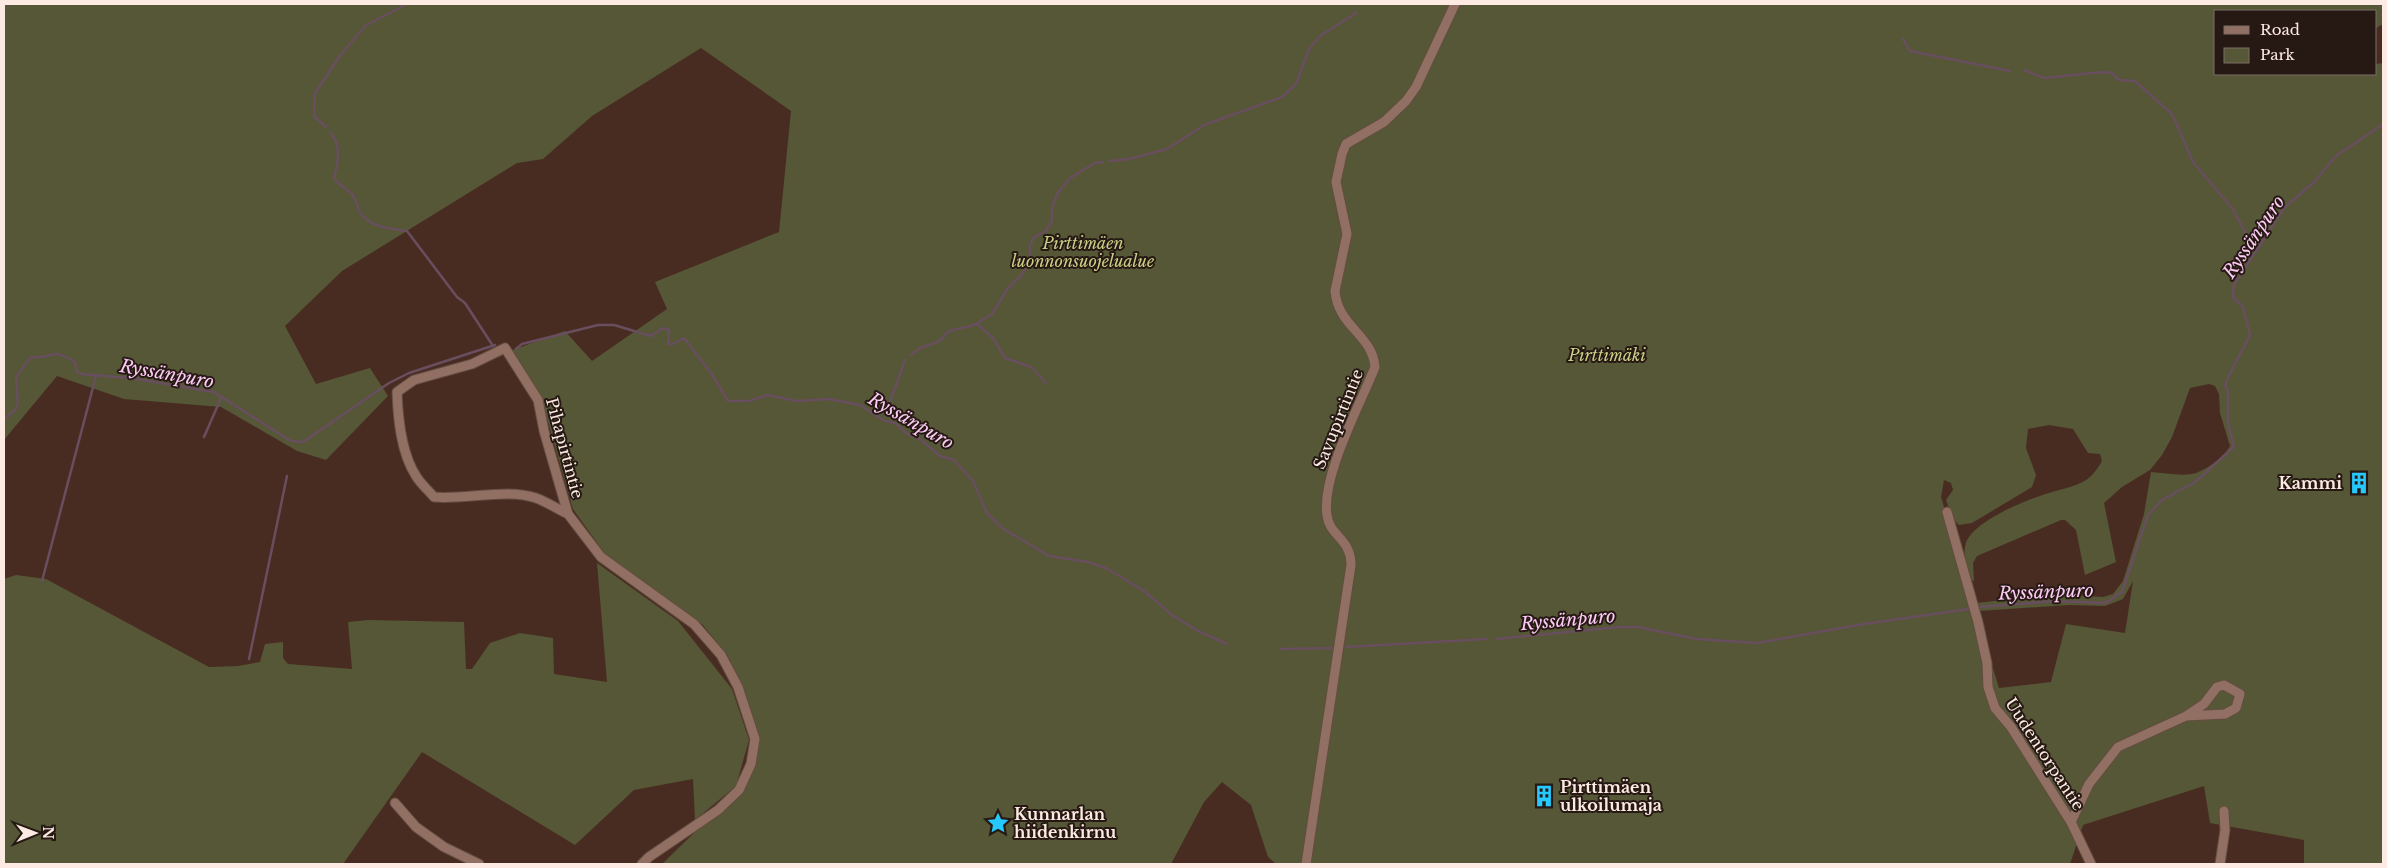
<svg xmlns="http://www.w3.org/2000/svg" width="2387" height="868" font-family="'Libre Baskerville',serif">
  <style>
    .green { fill: #555736; fill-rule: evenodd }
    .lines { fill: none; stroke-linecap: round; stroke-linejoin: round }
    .stream { stroke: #694e5f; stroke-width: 2.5 }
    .minor-casing { stroke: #644c41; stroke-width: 11 }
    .minor { stroke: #916f63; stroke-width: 9 }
    .labels { text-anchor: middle; stroke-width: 4; stroke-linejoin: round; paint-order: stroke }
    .park-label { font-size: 16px; font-style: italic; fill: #cbcf85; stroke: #261914 }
    .street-label { font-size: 16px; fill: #fdeae2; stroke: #261914 }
    .poi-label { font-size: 16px; font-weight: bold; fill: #fdeae2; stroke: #261914; text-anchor: start }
    .water-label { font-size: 18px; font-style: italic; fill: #fdcbf5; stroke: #261914 }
  </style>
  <rect width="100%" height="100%" fill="#492c21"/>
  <g class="green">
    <path d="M4,4H2383V24L2376,28V11H2216V74H2376V64L2383,63V864H2304V840L2210,823L2204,786L2083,825L2070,864H1276L1268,857L1251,805L1222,782L1204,802L1171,864H662L696,831L741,793L758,743L745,691L727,655L703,625L605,554L573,509L542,401L510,351L565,331L592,361L667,309L655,282L779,232L791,111L701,48L592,116L543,159L517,163L342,271L285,326L316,384L370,368L388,396L326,460L297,451L221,407L124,399L57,376L4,440ZM2209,384L2215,386L2219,394L2220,413L2230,446C2224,457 2204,472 2192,474C2179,476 2164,473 2151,472L2144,514L2123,581L2113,594L2103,597L2054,594L1977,603L1979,611L2069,605L2105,606L2123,599L2133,581L2125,633L2066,624L2051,682L1999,688L1941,497L1944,480L1951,483L1953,490L1946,500L1953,519L1959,525L1972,523L2032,487L2036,475L2026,448L2028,429L2049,425L2073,429L2088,453L2100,454L2102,461C2099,466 2095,472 2091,476C2081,486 2061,489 2049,493C2028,499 1973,521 1966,543C1962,555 1967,569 1971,580L1974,581L1973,563L1977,556L2061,520H2065L2076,530L2085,575L2116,562L2104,503L2122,487L2150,470L2162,455L2172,437L2190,388Z"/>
    <polygon points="597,563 678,621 732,689 749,740 736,786 695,820 693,779 634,790 575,845 422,752 343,864 4,864 4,579 16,575 46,579 209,667 238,666 260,662 265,644 283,642 283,658 288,664 352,669 348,622 368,620 464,622 466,669 472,669 490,643 520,633 553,638 554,674 607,682"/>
  </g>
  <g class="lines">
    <g class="stream">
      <polyline points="1903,39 1910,51 2010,71"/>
      <polyline points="2024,70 2044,78 2102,72 2112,73 2119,80 2135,81 2172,114 2193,162 2232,208 2256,252"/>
      <polyline points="326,127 314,116 315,93 339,57 365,26 407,4"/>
      <path d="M330,132C342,145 338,163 334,178C339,185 346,188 352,194C357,200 357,210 362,215C373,228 392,229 407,231L457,297L465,303L493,346"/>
      <polyline points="1110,161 1129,159 1167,149 1204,125 1282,97 1296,84 1309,49 1320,36 1356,13"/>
      <polyline points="977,324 993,338 1005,358 1031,367 1046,383"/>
      <polyline points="516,349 522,344 598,325 614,325 651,336 663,328 669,330 668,344 673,344 684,338 711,373 728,401 749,401 768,395 797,401 829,399 860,405 885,421 895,423 907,434 920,439 940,456 954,460 973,481 987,513 1002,528 1049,556 1088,562 1108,569 1144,591 1172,615 1198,631 1227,644"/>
      <polyline points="911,355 920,348 938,342 949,331 974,325 992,314 1008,288 1021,276 1030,260 1030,245 1034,237 1046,231 1052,221 1052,208 1057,194 1070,178 1095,163 1103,162"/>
      <polyline points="875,414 889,405 905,360"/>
      <path d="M4,419L15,410L18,403L16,377L31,357C52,360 51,346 75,362L77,372L81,374L130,378L214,392L291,441L303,442L389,383L409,373L495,345"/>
      <polyline points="204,437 221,398"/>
      <polyline points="42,581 96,376"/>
      <path d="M1980,607L2055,601L2104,603C2112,601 2114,595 2122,592L2148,515L2162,500L2195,482L2234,447L2228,423V390L2225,385C2232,367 2242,352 2250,335L2243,307L2233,297L2234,285L2284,208L2314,182L2336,156L2383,124"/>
      <polyline points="1496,639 1620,627 1638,627 1697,639 1757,643 1864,624 1969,609"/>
      <polyline points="1346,647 1486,639"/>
      <polyline points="1280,649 1332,648"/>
      <polyline points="249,659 287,476"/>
    </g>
    <g class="minor-casing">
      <g id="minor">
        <polyline points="1947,512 1978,622 1987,663 1988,687 1995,708 2011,727 2071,822 2091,864"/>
        <path d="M568,514C557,509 547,502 536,498C508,488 464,500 434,497C428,490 420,483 416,476C401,453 398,419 397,392L414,380L472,364L505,348L538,400L544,431L568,514L601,557L694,624L721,655L738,687L755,739L751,764L739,790L718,810L649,857L642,864"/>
        <polyline points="395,803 416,827 444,847 479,864"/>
        <polyline points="2071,822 2089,784 2118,747 2186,716 2225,714 2236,708 2240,694 2224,685 2217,687 2204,704 2186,716"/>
        <path d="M1306,864L1351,565C1351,538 1329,536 1327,515C1321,477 1360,405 1375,367C1372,334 1338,327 1335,291L1347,234L1336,182L1342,154L1346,144L1384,122L1406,101L1416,87L1455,4"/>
        <polyline points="2220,864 2225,830 2224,811"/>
      </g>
    </g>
    <use href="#minor" class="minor"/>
  </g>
  <defs>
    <g id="building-bare" transform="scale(1.725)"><path d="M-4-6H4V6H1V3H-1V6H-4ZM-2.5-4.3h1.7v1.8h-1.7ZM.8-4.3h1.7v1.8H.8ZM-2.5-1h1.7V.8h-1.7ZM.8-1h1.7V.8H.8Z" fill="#26c9fe" stroke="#261914" stroke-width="2.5" paint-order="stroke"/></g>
    <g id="sight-bare" transform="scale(1.725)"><path d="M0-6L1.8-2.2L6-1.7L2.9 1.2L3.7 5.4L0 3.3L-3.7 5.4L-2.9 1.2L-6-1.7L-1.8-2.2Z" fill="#26c9fe" stroke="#261914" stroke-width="2.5" paint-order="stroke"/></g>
  </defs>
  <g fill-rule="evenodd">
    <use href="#building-bare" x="2359" y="483"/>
    <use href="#building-bare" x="1544" y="796"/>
    <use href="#sight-bare" x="998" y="823"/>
  </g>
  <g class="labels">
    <g class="park-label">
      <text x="1083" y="249">Pirttimäen<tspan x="1083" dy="18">luonnonsuojelualue</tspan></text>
      <text x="1607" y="361">Pirttimäki</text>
    </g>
    <g class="street-label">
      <text transform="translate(1338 419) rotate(-68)" y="6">Savupirtintie</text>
      <text transform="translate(565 448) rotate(75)" y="6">Pihapirtintie</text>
      <text transform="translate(2045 754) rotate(57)" y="6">Uudentorpantie</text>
    </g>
    <g class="poi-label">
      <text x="2342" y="489" text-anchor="end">Kammi</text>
      <text x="1560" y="793">Pirttimäen<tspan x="1560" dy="18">ulkoilumaja</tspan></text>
      <text x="1014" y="820">Kunnarlan<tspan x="1014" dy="18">hiidenkirnu</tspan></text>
    </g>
    <g class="water-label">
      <text transform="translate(2254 237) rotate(-56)" y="6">Ryssänpuro</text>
      <text transform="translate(167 374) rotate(10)" y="6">Ryssänpuro</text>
      <text transform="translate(911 421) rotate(30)" y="6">Ryssänpuro</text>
      <text transform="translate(2046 592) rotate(-2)" y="6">Ryssänpuro</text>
      <text transform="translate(1568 620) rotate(-5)" y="6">Ryssänpuro</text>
    </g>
  </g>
  <rect width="2387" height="868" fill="none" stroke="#fdeae2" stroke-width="10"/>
  <rect x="2214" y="10" width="162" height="65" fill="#261914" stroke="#7c6d66"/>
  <rect x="2224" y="26" width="25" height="8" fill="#916f63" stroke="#7c6d66"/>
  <text x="2260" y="35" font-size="15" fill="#fdeae2">Road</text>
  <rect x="2224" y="48" width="25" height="15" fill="#555736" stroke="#7c6d66"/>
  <text x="2260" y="60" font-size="15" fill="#fdeae2">Park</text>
  <g transform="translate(35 833) rotate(89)" stroke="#261914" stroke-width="4" paint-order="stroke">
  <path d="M0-4L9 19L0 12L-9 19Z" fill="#fdeae2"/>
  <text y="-8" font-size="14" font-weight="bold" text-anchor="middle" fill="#fdeae2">N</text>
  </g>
</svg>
